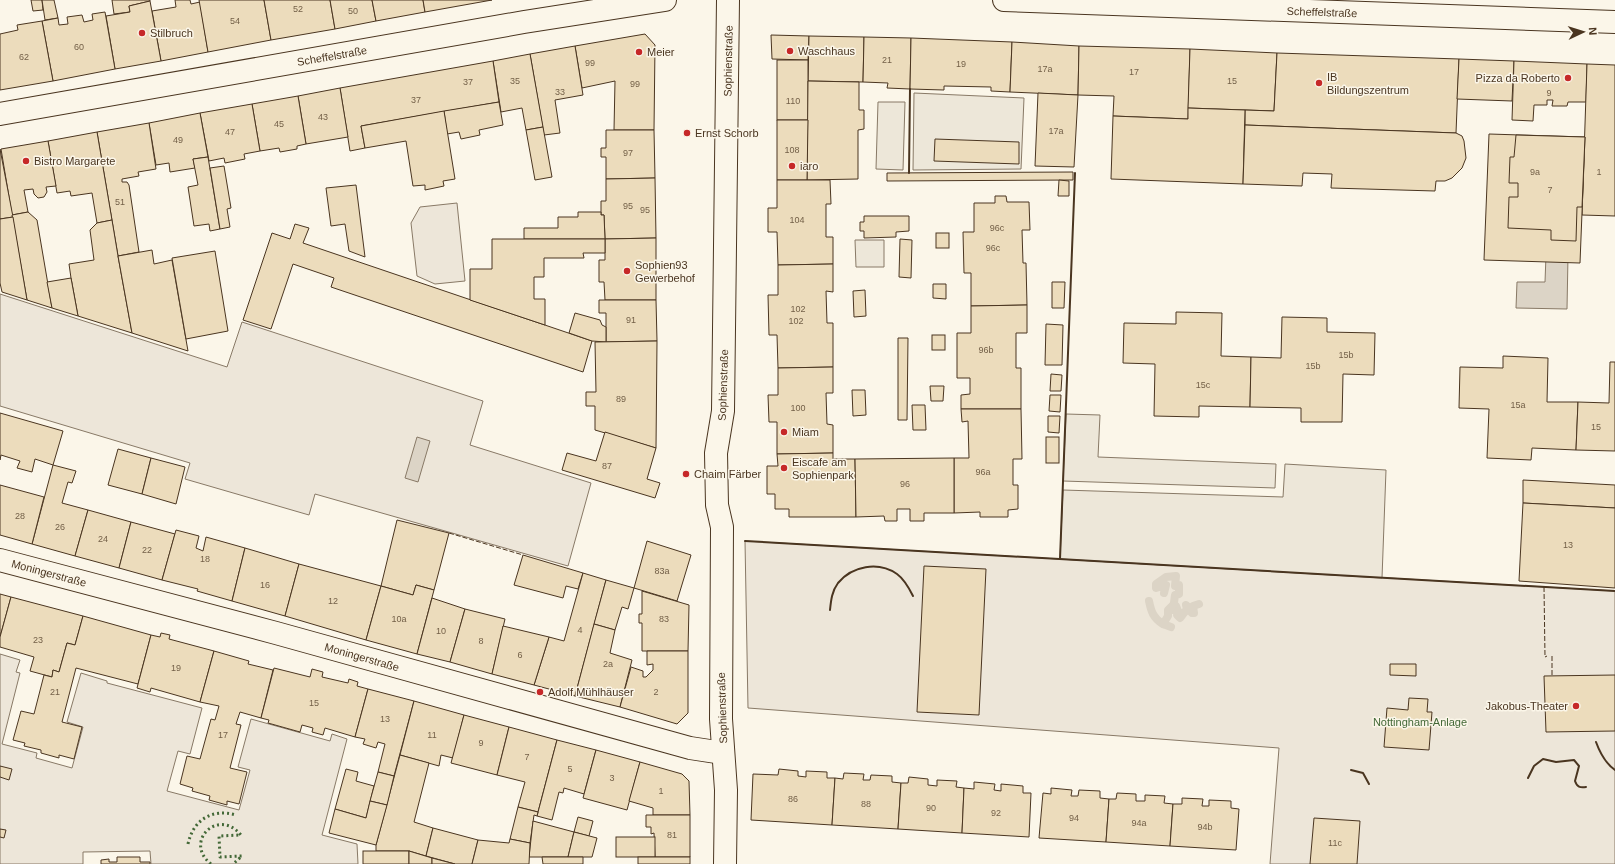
<svg xmlns="http://www.w3.org/2000/svg" width="1615" height="864" font-family="Arial,sans-serif">
  <style>
    .green { fill: #ede6d9; stroke: #887966 }
    .parking { fill: #ede7d9; stroke: #887966 }
    .water { fill: #dcd4c6; stroke: #887966 }
    .lines { fill: none; stroke-linecap: round; stroke-linejoin: round }
    .stream { stroke: #dcd4c6; stroke-width: 8 }
    .building { fill: #ecdcbc; stroke: #4a3520 }
    .street-casing { stroke: #4a3520; stroke-width: 24 }
    .street { stroke: #fbf6e9; stroke-width: 22 }
    .hedge { stroke: #436837; stroke-width: 3; stroke-dasharray: 2 3; stroke-linecap: butt }
    .fence { stroke: #4a3520; stroke-width: 1; stroke-dasharray: 5 2; stroke-linecap: butt }
    .wall { stroke: #4a3520; stroke-width: 2 }
    .poi-dot { fill: #c62828; stroke: #fbf6e9; stroke-width: 1.5 }
    .labels { text-anchor: middle; stroke-width: 3; stroke-linejoin: round; paint-order: stroke }
    .number-label { font-size: 9px; fill: #725f47 }
    .street-label { font-size: 11px; fill: #4a3520; stroke: #fbf6e9 }
    .poi-label { font-size: 11px; fill: #4a3520; stroke: #fbf6e9; text-anchor: start }
    .park-label { font-size: 11px; fill: #436837; stroke: #fbf6e9 }
  </style>
  <rect width="100%" height="100%" fill="#fbf6e9"/>
  <g class="green">
    <polygon points="457,203 465,281 435,284 417,276 411,223 420,207"/>
    <polygon points="0,294 227,367 242,322 483,401 470,445 591,483 568,566 315,494 309,515 185,479 190,463 0,406"/>
    <polygon points="745,541 1615,591 1615,864 1270,864 1279,748 748,708"/>
    <polygon points="0,654 20,660 16,672 20,673 2,744 37,753 36,758 72,768 83,727 67,722 81,673 107,681 107,683 202,708 190,754 178,751 167,791 239,810 250,770 238,767 251,719 330,741 332,734 347,739 322,835 357,844 358,864 151,864 150,851 83,852 83,864 0,864"/>
  </g>
  <g class="parking">
    <polygon points="914,93 1024,98 1021,169 913,170"/>
    <polygon points="878,102 905,102 903,170 876,169"/>
    <polygon points="855,240 884,240 884,267 856,267"/>
    <polygon points="1066,414 1100,415 1098,457 1276,464 1275,488 1063,481"/>
    <polygon points="1285,464 1386,470 1382,578 1060,559 1063,490 1283,497"/>
  </g>
  <g class="water">
    <polygon points="1546,255 1568,256 1567,309 1516,308 1517,282 1545,282"/>
    <polygon points="417,437 430,441 418,482 405,478"/>
  </g>
  <g class="lines">
    <g class="stream">
      <polyline points="1164,593 1166,585 1156,588 1156,584 1166,577 1176,576 1175,586 1179,585 1179,594 1175,595 1173,610"/>
      <path d="M1149,601C1151,611 1153,618 1163,624"/>
      <polyline points="1174,605 1176,606 1178,611 1177,615 1180,618 1187,609 1186,605 1192,613 1194,613 1193,606 1199,604"/>
      <polyline points="1171,627 1163,624 1168,616 1168,610 1173,605"/>
    </g>
  </g>
  <g class="building">
    <polygon points="31,0 42,0 43,10 33,11"/>
    <polygon points="42,0 54,0 58,18 45,20"/>
    <polygon points="112,0 150,0 150,1 129,6 130,12 114,14"/>
    <polygon points="175,0 190,0 191,4 200,2 208,52 161,61 152,11 176,7"/>
    <polygon points="199,0 264,0 271,40 208,52"/>
    <polygon points="264,0 330,0 335,29 271,40"/>
    <polygon points="330,0 372,0 376,21 335,29"/>
    <polygon points="372,0 423,0 425,12 376,21"/>
    <polygon points="423,0 492,0 425,12"/>
    <polygon points="150,1 161,61 115,69 106,16 130,12 129,6"/>
    <polygon points="105,12 115,69 53,81 42,21 58,18 59,25 68,24 67,17 82,15 84,22 93,20 92,14"/>
    <polygon points="42,21 53,81 0,90 0,34 18,30 17,25"/>
    <polygon points="645,34 655,45 654,130 614,130 615,81 582,88 575,46"/>
    <polygon points="771,35 809,36 808,60 772,59"/>
    <polygon points="809,36 864,37 863,82 808,81"/>
    <polygon points="864,37 911,38 910,89 887,88 888,83 863,82"/>
    <polygon points="911,38 1012,42 1010,92 991,91 991,87 944,86 944,90 910,89"/>
    <polygon points="1012,42 1079,46 1078,95 1010,92"/>
    <polygon points="575,46 583,95 555,100 560,133 544,135 530,54"/>
    <polygon points="1079,46 1190,49 1188,119 1113,116 1114,96 1078,95"/>
    <polygon points="1190,49 1277,53 1274,111 1188,108"/>
    <polygon points="1277,53 1459,59 1456,133 1245,125 1245,110 1274,111"/>
    <polygon points="530,54 543,127 526,130 522,108 501,112 493,61"/>
    <polygon points="1459,59 1514,61 1512,101 1457,99"/>
    <rect x="777" y="60" width="31" height="60"/>
    <polygon points="493,61 499,102 361,126 365,148 350,151 340,88"/>
    <polygon points="1514,61 1587,64 1586,102 1568,102 1567,106 1552,106 1553,100 1547,100 1547,105 1534,105 1533,121 1512,120"/>
    <polygon points="1587,64 1615,65 1615,216 1582,215"/>
    <polygon points="808,81 859,82 859,110 864,110 864,129 858,130 858,179 807,180"/>
    <polygon points="340,88 348,137 306,144 298,96"/>
    <polygon points="1038,93 1078,95 1074,167 1035,166"/>
    <polygon points="298,96 306,144 297,146 297,149 280,152 279,148 260,151 252,104"/>
    <polygon points="499,102 503,125 479,130 480,135 461,139 459,132 447,134 444,111"/>
    <polygon points="252,104 260,151 244,154 245,159 225,163 224,158 209,161 200,113"/>
    <polygon points="1188,108 1245,110 1243,184 1111,179 1113,116 1188,119"/>
    <polygon points="444,111 455,179 443,181 444,186 425,190 425,185 413,186 406,141 365,148 361,126"/>
    <polygon points="200,113 208,157 193,159 195,168 170,172 169,163 156,165 149,123"/>
    <polygon points="777,120 808,120 807,180 777,180"/>
    <polygon points="149,123 156,169 138,172 139,176 122,179 122,182 127,182 129,185 139,252 118,256 97,132"/>
    <polygon points="1245,125 1456,133 1462,136 1464,141 1466,158 1462,168 1452,178 1445,181 1436,181 1435,191 1331,188 1332,174 1303,173 1302,186 1243,184"/>
    <polygon points="543,127 552,177 535,180 526,130"/>
    <polygon points="606,130 654,130 655,178 606,179 606,157 601,157 601,148 606,148"/>
    <polygon points="97,132 112,220 97,223 92,193 71,196 70,191 57,193 48,141"/>
    <polygon points="1489,134 1585,137 1580,263 1484,260"/>
    <polygon points="1516,135 1585,137 1582,207 1577,207 1576,241 1551,240 1551,230 1508,228 1509,197 1518,197 1518,183 1509,183 1510,157 1514,157"/>
    <polygon points="935,139 1019,142 1019,164 934,161"/>
    <polygon points="48,141 56,186 46,187 47,192 44,197 38,198 34,194 33,189 24,190 28,212 12,215 1,149"/>
    <polygon points="0,149 13,217 0,219"/>
    <polygon points="208,157 220,229 210,231 209,224 194,226 188,187 198,185 193,159"/>
    <polygon points="224,166 231,208 227,209 230,227 220,229 210,168"/>
    <polygon points="1073,172 1073,180 887,181 887,173"/>
    <polygon points="655,178 656,238 605,239 604,215 601,215 601,201 606,201 606,179"/>
    <polygon points="777,180 830,180 831,204 826,204 826,237 833,237 833,264 778,265 777,232 768,232 768,208 777,208"/>
    <polygon points="1059,180 1069,181 1069,196 1058,196"/>
    <polygon points="356,185 365,257 349,251 345,224 331,226 326,188"/>
    <polygon points="995,196 1006,196 1007,202 1029,202 1030,230 1022,230 1023,263 1026,263 1027,305 971,306 971,273 964,273 963,232 974,232 974,203 995,203"/>
    <polygon points="28,212 37,220 52,308 27,300 12,215"/>
    <polygon points="578,212 601,212 601,215 604,215 605,239 524,239 524,228 558,228 558,217 578,217"/>
    <polygon points="864,216 909,216 909,231 896,232 896,237 864,238 864,231 860,231 860,222 864,222"/>
    <polygon points="13,217 27,300 2,292 0,283 0,219"/>
    <polygon points="112,220 118,256 132,333 78,316 71,278 69,264 94,260 90,230 97,223"/>
    <polygon points="295,224 309,228 303,243 592,341 583,372 331,287 334,278 293,264 271,329 243,320 272,233 290,239"/>
    <rect x="936" y="233" width="13" height="15"/>
    <polygon points="656,238 656,300 605,300 604,282 599,282 599,260 605,260 605,239"/>
    <polygon points="492,239 605,239 605,253 583,253 584,258 544,258 544,277 534,277 534,299 545,299 545,325 470,300 470,269 492,269"/>
    <polygon points="900,239 912,240 911,278 899,277"/>
    <polygon points="152,250 154,264 172,260 188,351 132,333 118,256"/>
    <polygon points="215,251 228,331 186,339 172,258"/>
    <polygon points="833,264 833,292 826,291 827,323 833,323 833,367 778,368 777,335 769,335 768,295 778,295 778,265"/>
    <polygon points="71,278 78,316 52,308 47,282"/>
    <polygon points="1052,282 1065,282 1064,308 1052,308"/>
    <polygon points="933,284 946,284 946,299 933,298"/>
    <polygon points="865,290 866,316 854,317 853,291"/>
    <polygon points="599,300 656,300 657,341 606,342 606,313 599,313"/>
    <polygon points="1027,305 1027,333 1016,333 1016,368 1021,368 1021,409 961,409 961,395 970,394 970,378 957,378 957,333 971,333 971,306"/>
    <polygon points="1176,312 1222,313 1221,356 1251,357 1250,407 1199,406 1199,417 1154,416 1155,364 1123,363 1124,323 1176,324"/>
    <polygon points="575,313 600,320 602,325 606,327 606,342 592,341 569,333"/>
    <polygon points="1282,317 1327,318 1327,332 1375,333 1374,375 1343,374 1342,422 1301,422 1301,408 1250,407 1251,357 1281,358"/>
    <polygon points="1046,324 1063,325 1062,365 1045,365"/>
    <rect x="932" y="335" width="13" height="15"/>
    <polygon points="898,338 908,338 907,420 898,420"/>
    <polygon points="657,341 656,448 595,430 595,406 586,406 586,392 596,392 595,342"/>
    <polygon points="1503,356 1548,358 1547,402 1578,402 1576,450 1532,448 1531,460 1487,458 1489,409 1459,408 1460,367 1503,368"/>
    <polygon points="1610,362 1615,362 1615,451 1576,450 1578,402 1609,403"/>
    <polygon points="833,367 833,393 826,393 827,424 833,425 833,453 777,454 777,422 769,422 768,395 778,395 778,368"/>
    <polygon points="1051,374 1062,375 1061,391 1050,391"/>
    <polygon points="930,386 944,386 943,401 931,401"/>
    <polygon points="852,390 865,390 866,415 853,416"/>
    <polygon points="1050,395 1061,395 1060,412 1049,411"/>
    <polygon points="912,405 925,405 926,430 913,430"/>
    <polygon points="961,409 1021,409 1022,459 1013,459 1013,485 1018,485 1018,509 1008,510 1008,517 980,517 980,512 954,513 954,458 969,458 968,421 962,422"/>
    <polygon points="0,413 63,431 53,465 35,459 32,472 17,468 20,461 1,455 0,460"/>
    <polygon points="1048,416 1060,416 1059,433 1048,432"/>
    <polygon points="605,432 656,448 647,479 660,483 655,498 562,470 567,453 596,461"/>
    <rect x="1046" y="437" width="13" height="26"/>
    <polygon points="118,449 151,458 142,494 108,485"/>
    <polygon points="833,453 833,459 855,459 856,517 789,517 789,509 775,509 775,494 767,494 767,466 778,466 777,454"/>
    <polygon points="151,458 185,467 176,504 142,494"/>
    <polygon points="954,458 954,513 924,513 924,521 910,521 910,509 897,509 897,521 885,521 884,516 856,517 855,459"/>
    <polygon points="53,465 76,471 72,483 68,482 62,503 88,510 75,556 32,544"/>
    <polygon points="1523,480 1615,485 1615,508 1523,503"/>
    <polygon points="0,485 44,497 32,544 0,535"/>
    <polygon points="1523,503 1615,508 1615,588 1519,581"/>
    <polygon points="88,510 131,522 119,568 75,556"/>
    <polygon points="397,520 449,533 434,590 416,585 413,595 381,586"/>
    <polygon points="131,522 175,534 162,580 119,568"/>
    <polygon points="176,530 199,536 196,548 203,551 206,537 245,548 232,601 197,591 198,589 162,580"/>
    <polygon points="647,541 691,555 677,601 634,588"/>
    <polygon points="245,548 299,564 285,616 232,601"/>
    <polygon points="523,555 583,573 578,589 566,586 563,598 514,585"/>
    <polygon points="299,564 381,586 366,640 285,616"/>
    <polygon points="924,566 986,569 979,715 917,712"/>
    <polygon points="583,573 606,580 575,696 534,685 549,637 564,641"/>
    <polygon points="606,580 634,588 628,609 622,607 615,630 594,624"/>
    <polygon points="416,585 434,590 417,654 366,640 381,586 413,595"/>
    <polygon points="642,591 689,605 688,651 642,651 642,623 639,623 639,614 642,614"/>
    <polygon points="0,594 11,597 0,637"/>
    <polygon points="11,597 83,616 75,645 67,643 59,672 53,670 52,677 30,671 34,657 0,647 0,637"/>
    <polygon points="432,598 465,609 450,662 417,654"/>
    <polygon points="465,609 505,619 492,674 450,662"/>
    <polygon points="83,616 151,635 138,684 76,668 62,722 82,727 74,759 59,755 59,758 41,753 41,750 24,746 25,743 13,740 21,711 34,714 44,675 52,677 53,670 59,672 67,643 75,645"/>
    <polygon points="594,624 615,630 610,653 632,660 620,707 575,696"/>
    <polygon points="503,626 549,637 534,685 492,674"/>
    <polygon points="161,633 170,635 169,639 214,651 200,702 151,688 150,692 137,688 151,635 160,637"/>
    <polygon points="214,651 249,661 248,664 273,670 261,718 240,712 236,724 241,725 230,768 247,772 239,804 227,801 227,805 209,800 210,796 192,791 193,788 180,784 187,756 200,759 211,719 215,720 219,706 200,702"/>
    <polygon points="647,651 688,651 688,713 677,724 620,707 631,667 643,671 643,677 646,677 653,670 653,664 647,665"/>
    <polygon points="1390,664 1416,664 1416,676 1390,675"/>
    <polygon points="274,668 310,677 312,669 323,672 322,677 348,683 349,679 358,682 357,686 368,689 355,737 325,728 323,735 312,732 313,728 302,725 300,732 268,723 269,720 261,718"/>
    <polygon points="1615,675 1615,731 1546,732 1544,676"/>
    <polygon points="368,689 414,701 394,776 378,772 385,744 378,742 376,748 363,744 365,739 355,737"/>
    <polygon points="1409,698 1428,699 1427,712 1432,712 1429,750 1384,747 1387,708 1408,710"/>
    <polygon points="414,701 464,715 453,758 441,755 439,766 400,755"/>
    <polygon points="464,715 509,727 497,775 451,763"/>
    <polygon points="509,727 557,740 538,812 518,807 525,782 497,775"/>
    <polygon points="557,740 596,750 584,794 564,788 563,793 559,792 552,820 537,816"/>
    <polygon points="596,750 640,762 627,810 583,798"/>
    <polygon points="400,755 429,763 414,822 433,828 426,856 409,851 376,851 376,845"/>
    <polygon points="640,762 682,774 689,781 690,815 653,815 653,808 629,801"/>
    <polygon points="0,766 12,769 9,780 0,777"/>
    <polygon points="346,769 358,772 356,781 374,786 366,818 335,809"/>
    <polygon points="779,769 798,771 798,776 806,777 806,771 827,772 827,778 835,778 832,825 751,820 753,774 778,775"/>
    <polygon points="378,772 394,776 387,805 370,801"/>
    <polygon points="844,773 864,774 863,780 870,780 871,775 892,776 892,782 901,783 898,829 832,825 835,778 843,779"/>
    <polygon points="909,777 928,779 928,785 937,786 937,780 957,781 956,787 964,788 962,833 898,829 901,783 908,783"/>
    <polygon points="974,782 995,784 994,790 1001,791 1001,784 1023,786 1023,793 1031,793 1029,837 962,833 964,788 974,789"/>
    <polygon points="1051,788 1072,790 1071,796 1078,796 1079,790 1100,791 1100,798 1109,799 1106,842 1039,838 1043,793 1051,794"/>
    <polygon points="1117,793 1136,794 1136,801 1145,801 1145,795 1165,796 1164,803 1173,804 1170,846 1106,842 1109,799 1116,799"/>
    <polygon points="1182,798 1203,799 1202,806 1209,806 1209,800 1231,801 1231,808 1239,809 1236,850 1170,846 1173,804 1182,804"/>
    <polygon points="370,801 387,805 376,845 329,833 335,809 366,818"/>
    <polygon points="518,807 538,812 537,816 534,815 530,843 510,839"/>
    <polygon points="646,815 690,815 690,857 655,857 654,833 651,834 651,827 646,827"/>
    <polygon points="578,817 593,821 589,836 574,832"/>
    <polygon points="1314,818 1360,821 1357,864 1310,864"/>
    <polygon points="533,821 574,832 568,857 529,857"/>
    <polygon points="433,828 478,840 472,864 455,864 426,856"/>
    <polygon points="0,829 6,830 4,838 0,837"/>
    <polygon points="574,832 597,838 592,857 568,857"/>
    <rect x="616" y="837" width="39" height="20"/>
    <polygon points="510,839 530,843 529,864 472,864 478,840 509,843"/>
    <rect x="363" y="851" width="46" height="13"/>
    <polygon points="409,851 432,858 432,864 409,864"/>
    <polygon points="117,857 140,857 140,862 150,862 150,864 101,864 101,860 109,859 109,862 117,862"/>
    <polygon points="542,857 583,857 583,864 543,864"/>
    <rect x="638" y="857" width="52" height="7"/>
    <polygon points="432,858 455,864 432,864"/>
  </g>
  <g class="lines">
    <g class="street-casing">
      <g id="street">
        <polyline points="1004,0 1615,22"/>
        <polyline points="0,114 524,22 665,0"/>
        <polyline points="0,560 276,633 690,748 723,753"/>
        <polyline points="725,864 726,790 721,719 722,527 717,505 716,453 723,411 728,0"/>
      </g>
    </g>
    <use href="#street" class="street"/>
    <g class="hedge">
      <path d="M188,844C193,820 212,808 236,815"/>
      <path d="M211,864C183,842 218,807 241,835L219,836L220,857L242,856L233,864"/>
    </g>
    <g class="fence">
      <polyline points="449,533 523,555"/>
      <polyline points="1544,587 1545,657 1547,656"/>
      <polyline points="1552,656 1552,676"/>
    </g>
    <g class="wall">
      <polyline points="909,173 910,89"/>
      <polyline points="745,541 1615,591"/>
      <polyline points="1060,559 1075,173"/>
      <path d="M830,610C831,600 832,591 838,583C852,566 878,561 897,574C904,579 909,588 913,596"/>
      <path d="M1596,742C1600,753 1605,763 1615,770"/>
      <polyline points="1351,770 1363,773 1369,784"/>
      <path d="M1528,778L1534,766L1543,759L1556,762L1574,760L1579,766L1575,781C1577,787 1580,788 1586,787"/>
    </g>
  </g>
  <g class="poi-dot">
    <circle cx="142" cy="33" r="4"/>
    <circle cx="790" cy="51" r="4"/>
    <circle cx="639" cy="52" r="4"/>
    <circle cx="1568" cy="78" r="4"/>
    <circle cx="1319" cy="83" r="4"/>
    <circle cx="687" cy="133" r="4"/>
    <circle cx="26" cy="161" r="4"/>
    <circle cx="792" cy="166" r="4"/>
    <circle cx="627" cy="271" r="4"/>
    <circle cx="784" cy="432" r="4"/>
    <circle cx="784" cy="468" r="4"/>
    <circle cx="686" cy="474" r="4"/>
    <circle cx="540" cy="692" r="4"/>
    <circle cx="1576" cy="706" r="4"/>
  </g>
  <g class="labels">
    <g class="number-label">
      <text x="298" y="12">52</text>
      <text x="353" y="14">50</text>
      <text x="235" y="24">54</text>
      <text x="79" y="50">60</text>
      <text x="24" y="60">62</text>
      <text x="887" y="63">21</text>
      <text x="590" y="66">99</text>
      <text x="961" y="67">19</text>
      <text x="1045" y="72">17a</text>
      <text x="1134" y="75">17</text>
      <text x="515" y="84">35</text>
      <text x="1232" y="84">15</text>
      <text x="468" y="85">37</text>
      <text x="635" y="87">99</text>
      <text x="560" y="95">33</text>
      <text x="1549" y="96">9</text>
      <text x="416" y="103">37</text>
      <text x="793" y="104">110</text>
      <text x="323" y="120">43</text>
      <text x="279" y="127">45</text>
      <text x="1056" y="134">17a</text>
      <text x="230" y="135">47</text>
      <text x="178" y="143">49</text>
      <text x="792" y="153">108</text>
      <text x="628" y="156">97</text>
      <text x="1535" y="175">9a</text>
      <text x="1599" y="175">1</text>
      <text x="1550" y="193">7</text>
      <text x="120" y="205">51</text>
      <text x="628" y="209">95</text>
      <text x="645" y="213">95</text>
      <text x="797" y="223">104</text>
      <text x="997" y="231">96c</text>
      <text x="993" y="251">96c</text>
      <text x="798" y="312">102</text>
      <text x="631" y="323">91</text>
      <text x="796" y="324">102</text>
      <text x="986" y="353">96b</text>
      <text x="1346" y="358">15b</text>
      <text x="1313" y="369">15b</text>
      <text x="1203" y="388">15c</text>
      <text x="621" y="402">89</text>
      <text x="1518" y="408">15a</text>
      <text x="798" y="411">100</text>
      <text x="1596" y="430">15</text>
      <text x="607" y="469">87</text>
      <text x="983" y="475">96a</text>
      <text x="905" y="487">96</text>
      <text x="20" y="519">28</text>
      <text x="60" y="530">26</text>
      <text x="103" y="542">24</text>
      <text x="1568" y="548">13</text>
      <text x="147" y="553">22</text>
      <text x="205" y="562">18</text>
      <text x="662" y="574">83a</text>
      <text x="265" y="588">16</text>
      <text x="333" y="604">12</text>
      <text x="399" y="622">10a</text>
      <text x="664" y="622">83</text>
      <text x="580" y="633">4</text>
      <text x="441" y="634">10</text>
      <text x="38" y="643">23</text>
      <text x="481" y="644">8</text>
      <text x="520" y="658">6</text>
      <text x="608" y="667">2a</text>
      <text x="176" y="671">19</text>
      <text x="55" y="695">21</text>
      <text x="656" y="695">2</text>
      <text x="314" y="706">15</text>
      <text x="385" y="722">13</text>
      <text x="223" y="738">17</text>
      <text x="432" y="738">11</text>
      <text x="481" y="746">9</text>
      <text x="527" y="760">7</text>
      <text x="570" y="772">5</text>
      <text x="612" y="781">3</text>
      <text x="661" y="794">1</text>
      <text x="793" y="802">86</text>
      <text x="866" y="807">88</text>
      <text x="931" y="811">90</text>
      <text x="996" y="816">92</text>
      <text x="1074" y="821">94</text>
      <text x="1139" y="826">94a</text>
      <text x="1205" y="830">94b</text>
      <text x="672" y="838">81</text>
      <text x="1335" y="846">11c</text>
    </g>
    <g class="street-label">
      <text transform="translate(1322 12) rotate(2)" y="4">Scheffelstraße</text>
      <text transform="translate(332 56) rotate(-10)" y="4">Scheffelstraße</text>
      <text transform="translate(728 61) rotate(-89)" y="4">Sophienstraße</text>
      <text transform="translate(723 385) rotate(-88)" y="4">Sophienstraße</text>
      <text transform="translate(49 573) rotate(15)" y="4">Moningerstraße</text>
      <text transform="translate(362 657) rotate(16)" y="4">Moningerstraße</text>
      <text transform="translate(722 708) rotate(-92)" y="4">Sophienstraße</text>
    </g>
    <g class="poi-label">
      <text x="150" y="37">Stilbruch</text>
      <text x="798" y="55">Waschhaus</text>
      <text x="647" y="56">Meier</text>
      <text x="1327" y="81">IB<tspan x="1327" dy="13">Bildungszentrum</tspan></text>
      <text x="1560" y="82" text-anchor="end">Pizza da Roberto</text>
      <text x="695" y="137">Ernst Schorb</text>
      <text x="34" y="165">Bistro Margarete</text>
      <text x="800" y="170">iaro</text>
      <text x="635" y="269">Sophien93<tspan x="635" dy="13">Gewerbehof</tspan></text>
      <text x="792" y="436">Miam</text>
      <text x="792" y="466">Eiscafe am<tspan x="792" dy="13">Sophienpark</tspan></text>
      <text x="694" y="478">Chaim Färber</text>
      <text x="548" y="696">Adolf Mühlhäuser</text>
      <text x="1568" y="710" text-anchor="end">Jakobus-Theater</text>
    </g>
    <g class="park-label">
      <text x="1420" y="726">Nottingham-Anlage</text>
    </g>
  </g>
  <g transform="translate(1583 32) rotate(86)" stroke="#fbf6e9" stroke-width="3" paint-order="stroke">
  <path d="M0-3L7 15L0 10L-7 15Z" fill="#4a3520"/>
  <text y="-6" font-size="11" font-weight="bold" text-anchor="middle" fill="#4a3520">N</text>
  </g>
</svg>
